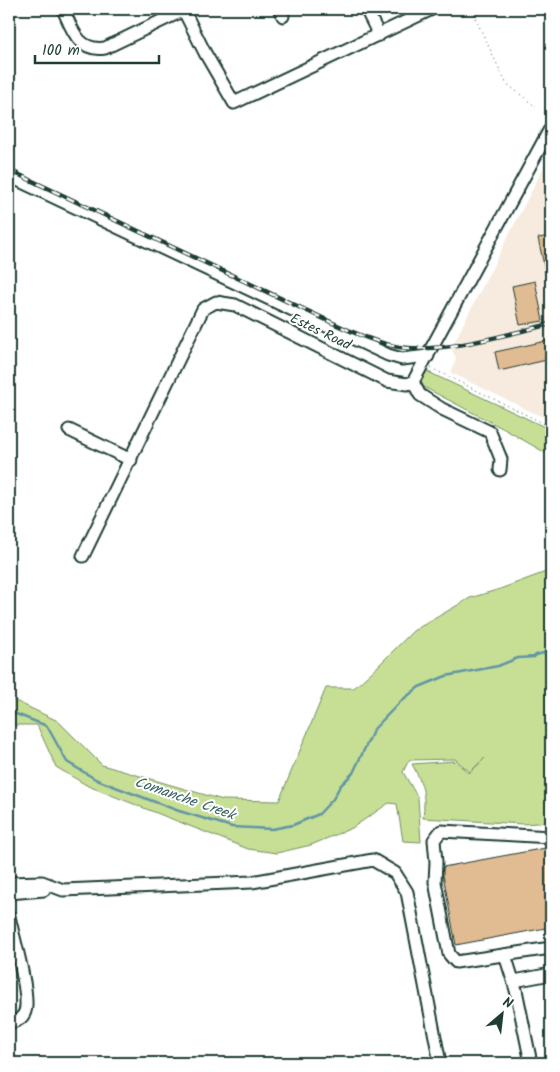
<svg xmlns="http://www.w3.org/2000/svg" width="560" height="1072" font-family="Kalam,sans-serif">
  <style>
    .built { fill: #f6ebde }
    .green { fill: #c6df95; stroke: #728e64 }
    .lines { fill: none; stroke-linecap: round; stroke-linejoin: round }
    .stream { stroke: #6295a5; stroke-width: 2.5 }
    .building { fill: #e1bb92; stroke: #1f3d34 }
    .minor-casing { stroke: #1f3d34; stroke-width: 15 }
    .path { stroke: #1f3d34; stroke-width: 1; stroke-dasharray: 1 4; stroke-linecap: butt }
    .minor { stroke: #fff; stroke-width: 11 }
    .rail-casing { stroke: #1f3d34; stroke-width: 4.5 }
    .rail { stroke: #fff; stroke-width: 2.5; stroke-dasharray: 8; stroke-linecap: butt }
    .labels { text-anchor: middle; stroke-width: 4; stroke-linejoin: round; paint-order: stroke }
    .street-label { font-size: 14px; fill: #1f3d34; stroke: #fff }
    .water-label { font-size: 15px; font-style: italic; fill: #3b6263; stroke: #fff }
  </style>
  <rect width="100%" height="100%" fill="#fff"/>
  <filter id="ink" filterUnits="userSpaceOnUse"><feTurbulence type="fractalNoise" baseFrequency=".02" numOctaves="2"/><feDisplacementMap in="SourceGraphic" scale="10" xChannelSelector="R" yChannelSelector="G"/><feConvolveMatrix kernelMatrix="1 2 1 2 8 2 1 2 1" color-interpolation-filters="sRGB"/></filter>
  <g filter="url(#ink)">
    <polygon class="built" points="551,153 551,421 451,373 456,358 451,348"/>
    <g class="green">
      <polygon points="424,370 551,430 551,456 504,429 418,384"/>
      <path d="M551,570V822L523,824L423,818C426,793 423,785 412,764L455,761L469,773L485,758L470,772L455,759L409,760L403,772L418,798L421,842L403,841L397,804L389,803L352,828L311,845L277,853L248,849L88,786L56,767L37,725H9V698L58,721L102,765L223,800L279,801L326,688H354L377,667L413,631L470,598L500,589Z"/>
    </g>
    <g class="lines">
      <polyline class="stream" points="9,714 16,714 47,726 67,762 97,780 179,811 232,827 272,829 293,825 319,814 333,799 340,786 353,773 374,729 401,701 419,687 446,676 498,666 518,658 534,657 536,655 551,651"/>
    </g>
    <g class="building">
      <polygon points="550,236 551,243 551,284 548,284 538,238"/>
      <polygon points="535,281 543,321 520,325 512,286"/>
      <polygon points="551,340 551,359 499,371 495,352"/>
      <polygon points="551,847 551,927 456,945 443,875 443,867"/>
    </g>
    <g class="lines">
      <g class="minor-casing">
        <g id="minor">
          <path d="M63,9C72,29 78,52 105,48L184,10"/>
          <polyline points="183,9 205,53 234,103 432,9"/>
          <polyline points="279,9 283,16"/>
          <polyline points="366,9 379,35"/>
          <polyline points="9,176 388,355 402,359 428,356"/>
          <polyline points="413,382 420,395 442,409 490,432 501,459 500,470"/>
          <polyline points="69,430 131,460"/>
          <polyline points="83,556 203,309 216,302 235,305 387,381 407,384 413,382 551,127"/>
          <polyline points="551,837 441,831 434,840 436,862 435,882 449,954 456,962 551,948"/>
          <polyline points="9,883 42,882 63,890 252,882 373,860 395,873 407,892 440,1063"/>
          <polyline points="9,893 44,890"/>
          <path d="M9,916C14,940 27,982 26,1005C26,1015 19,1023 9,1021"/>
          <polyline points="505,955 516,990 531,1063"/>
          <polyline points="514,981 551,974"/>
        </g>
      </g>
      <g class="path">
        <polyline points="471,9 506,83 536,107"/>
        <polyline points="431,368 551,427"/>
      </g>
      <use href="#minor" class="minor"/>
      <g class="rail-casing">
        <path id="rail" d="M9,170L337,325C357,334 377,343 399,347C443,354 507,334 551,324"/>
      </g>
      <use href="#rail" class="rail"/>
    </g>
  </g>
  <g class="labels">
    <g class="street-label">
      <text transform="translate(321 331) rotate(26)" y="5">Estes Road</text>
    </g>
    <g class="water-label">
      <text transform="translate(185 798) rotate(19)" y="5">Comanche Creek</text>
    </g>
  </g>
  <rect width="560" height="1072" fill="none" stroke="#fff" stroke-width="30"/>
  <rect x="15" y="15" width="530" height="1042" fill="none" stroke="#1f3d34" stroke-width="2" filter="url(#ink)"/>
  <g transform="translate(502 1014) rotate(28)" stroke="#ffffff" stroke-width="4" paint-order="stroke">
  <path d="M0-4L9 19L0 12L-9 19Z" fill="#1f3d34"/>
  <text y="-8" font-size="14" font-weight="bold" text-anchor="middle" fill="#1f3d34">N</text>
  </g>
  <path d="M35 55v8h124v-8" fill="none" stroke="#1f3d34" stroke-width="2.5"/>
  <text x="42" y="55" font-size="15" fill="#1f3d34" stroke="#ffffff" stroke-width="4" paint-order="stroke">100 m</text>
</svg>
